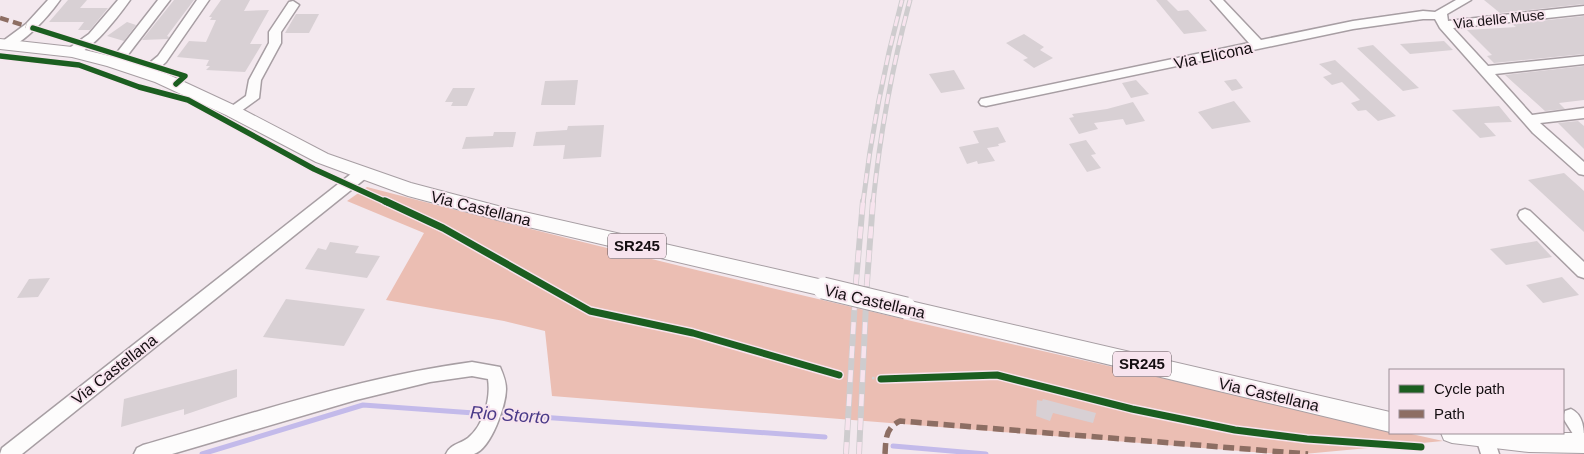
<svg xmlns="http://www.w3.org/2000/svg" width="1584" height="454" font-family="Arial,sans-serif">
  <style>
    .forest { fill: #ebbeb3 }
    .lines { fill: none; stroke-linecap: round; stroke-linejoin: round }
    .stream { stroke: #c3baea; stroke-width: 5 }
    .building { fill: #d8d0d4 }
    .minor-casing { stroke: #a79ea3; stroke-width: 3 }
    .major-casing { stroke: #a79ea3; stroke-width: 2 }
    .path { stroke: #d3d0d2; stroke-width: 2.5; stroke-dasharray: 2.5 4.5; stroke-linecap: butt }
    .minor { fill: #fdfcfc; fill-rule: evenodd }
    .major { fill: #fdfcfc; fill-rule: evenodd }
    .rail-far1-casing { stroke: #ceccce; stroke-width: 5 }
    .rail-casing { stroke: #ceccce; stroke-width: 6 }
    .rail-far1 { stroke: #f7e4ee; stroke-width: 3; stroke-dasharray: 10; stroke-linecap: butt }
    .rail { stroke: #f7e4ee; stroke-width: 4.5; stroke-dasharray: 12; stroke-linecap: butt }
    .major-bridge-casing { stroke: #a79ea3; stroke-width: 23; stroke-linecap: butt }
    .major-bridge { stroke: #fdfcfc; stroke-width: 21 }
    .quiet-far1 { stroke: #8d6e63; stroke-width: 4.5; stroke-dasharray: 9 4.5; stroke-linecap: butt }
    .quiet { stroke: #8d6e63; stroke-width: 5.5; stroke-dasharray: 11 5.5; stroke-linecap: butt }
    .cycleway-far1-casing { stroke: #f7e4ee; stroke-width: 8 }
    .cycleway-casing { stroke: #f7e4ee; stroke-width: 10 }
    .cycleway-far1 { stroke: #1b5e20; stroke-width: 5.5 }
    .cycleway { stroke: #1b5e20; stroke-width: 7 }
    .labels { text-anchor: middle; stroke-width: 4; stroke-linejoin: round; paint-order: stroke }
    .far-street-label { font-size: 14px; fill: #140e11; stroke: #f7e4ee }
    .shield { fill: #f7e4ee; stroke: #584e53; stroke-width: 1 }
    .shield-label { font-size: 15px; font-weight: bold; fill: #140e11 }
    .street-label { font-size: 16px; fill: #140e11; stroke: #f7e4ee }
    .water-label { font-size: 18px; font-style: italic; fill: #4a3a88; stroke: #f7e4ee }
  </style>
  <rect width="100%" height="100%" fill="#f3e8ee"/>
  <path class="forest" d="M367,187C706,276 1048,353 1390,429V433H1407L1443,441L1304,454H1278L552,396L545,331L504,321L386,300L424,233L347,201Z"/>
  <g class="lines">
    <g class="stream">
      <polyline points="496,414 825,437"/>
      <polyline points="893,446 986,454"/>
      <polyline points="202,454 363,405 488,414"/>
    </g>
  </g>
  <g class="building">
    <polygon points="68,0 87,0 80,8 108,8 90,30 78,30 84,22 49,22"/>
    <polygon points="174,0 194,0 167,36 169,37 168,39 142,40"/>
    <polygon points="221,0 250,0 244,11 269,10 250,44 262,44 245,72 206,70 210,66 206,66 209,60 177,57 189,41 206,42 216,20 210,20 212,17 209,17"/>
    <polygon points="1156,0 1167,0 1178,11 1188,10 1207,31 1184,34"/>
    <polygon points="1484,0 1584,0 1584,4 1500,13"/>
    <polygon points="296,14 319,14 309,33 285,33"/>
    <polygon points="1584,16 1584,54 1494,63 1487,56 1492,55 1467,30 1516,27 1512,24"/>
    <polygon points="127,22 136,25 124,41 107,36"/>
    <polygon points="1024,34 1044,47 1040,50 1053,58 1034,68 1023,60 1028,58 1006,43"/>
    <polygon points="1444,41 1453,50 1410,54 1400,44"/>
    <polygon points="1373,45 1392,63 1419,88 1403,91 1357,48"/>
    <polygon points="1335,60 1396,116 1378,121 1366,110 1358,111 1351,103 1360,100 1342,82 1332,85 1323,77 1332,74 1319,64"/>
    <polygon points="1584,66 1584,100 1559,103 1565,109 1545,111 1505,75"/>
    <polygon points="954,70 965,89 941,93 929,74"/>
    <polygon points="1236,79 1243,88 1232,91 1224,81"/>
    <polygon points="578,80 575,105 541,105 545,81"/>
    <polygon points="1136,80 1149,94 1131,98 1122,83"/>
    <polygon points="453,88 475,88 467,106 451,106 453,102 445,102"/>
    <polygon points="1234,101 1251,122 1212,129 1198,112"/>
    <polygon points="1133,102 1145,121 1126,125 1123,119 1094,123 1098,129 1079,134 1069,118 1074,117 1072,114 1107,109"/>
    <polygon points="1499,106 1512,122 1484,123 1496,136 1480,138 1452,110"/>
    <polygon points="1578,121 1584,126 1584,149 1558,123"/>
    <polygon points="604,125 601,157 563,159 565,145 533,146 536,132 567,130 568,126"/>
    <polygon points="998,127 1006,142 998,144 999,146 987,148 995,161 978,164 977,161 967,164 959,147 979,143 973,131"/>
    <polygon points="494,132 516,132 513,147 462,149 466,137 493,136"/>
    <polygon points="1086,140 1096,154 1091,155 1101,168 1087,172 1069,144"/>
    <polygon points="1564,173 1584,191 1584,232 1528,180"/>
    <polygon points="1537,241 1552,257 1506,265 1490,249"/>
    <polygon points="330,242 359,246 355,253 380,256 367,278 305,269 318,248 326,250"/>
    <polygon points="1562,277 1579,295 1543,303 1526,285"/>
    <polygon points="50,278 38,297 17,298 29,279"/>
    <polygon points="286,299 365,309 344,346 263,337"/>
    <polygon points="237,369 237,397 184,415 184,409 121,427 124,399"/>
    <polygon points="1043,399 1096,413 1093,423 1053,413 1050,421 1036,416 1037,400 1042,401"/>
  </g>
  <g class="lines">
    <g class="minor-casing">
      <g id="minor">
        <path d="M48,0H60C51,13 19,51 3,47L1,44L3,41L26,24Z"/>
        <path d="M118,0H130C120,14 86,60 68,55L66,52L68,49L89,34Z"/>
        <polygon points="158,0 170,0 127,56 116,65 108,65 106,62 119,50"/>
        <polygon points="197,0 209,0 166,62 151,76 141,76 140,73 141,70 158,56"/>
        <polygon points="1211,0 1223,0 1261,40 1353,21 1423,11 1435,12 1456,0 1471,0 1447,14 1448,21 1584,6 1584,14 1453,28 1488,66 1584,56 1584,64 1495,74 1532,115 1584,108 1584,118 1540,123 1584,162 1584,175 1579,174 1533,133 1440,28 1435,19 1423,19 1353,29 986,106 981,105 979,102 981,99 986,98 1249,43"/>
        <polygon points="293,1 299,5 281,32 281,43 261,80 259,98 237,114 227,114 225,111 246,96 249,80 269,43 269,32 289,2"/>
        <polygon points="361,169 366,170 368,174 366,178 22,454 0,454 2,448 356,170"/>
        <polygon points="1525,209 1530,211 1584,262 1584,278 1578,276 1520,219 1518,215 1520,211"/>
        <path d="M472,362L500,367C503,374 506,381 506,389C506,405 491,449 474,454C466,454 454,454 446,454C450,444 460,444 468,438C484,425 491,398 488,379L472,376L430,382L356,400L172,454H134L137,448L143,445C252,414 360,377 472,362Z"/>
        <path d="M1571,409C1584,415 1584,430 1584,444L1578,442L1563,418L1565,411Z"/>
        <polygon points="1478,433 1492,433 1499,454 1481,454 1476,438"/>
      </g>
    </g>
    <g class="major-casing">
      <g id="major">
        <polygon points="0,39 72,47 118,58 167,74 238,107 328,154 411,183 498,206 823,280 830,282 833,288 830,294 823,296 498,220 408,196 316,162 226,115 155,82 107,66 72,57 0,49"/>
        <polygon points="906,300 1390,412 1390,432 906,316 899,314 896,308 899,302"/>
        <polygon points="1441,433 1584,433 1584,453 1529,452 1452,443 1444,440"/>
      </g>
    </g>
    <g class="path">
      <polyline points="839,375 846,376"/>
      <polyline points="872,378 881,379"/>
    </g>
    <use href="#minor" class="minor"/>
    <use href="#major" class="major"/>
    <g class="rail-far1-casing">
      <g id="rail-far1">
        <path d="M863,203C871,134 884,67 902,0"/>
        <path d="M873,203C880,134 892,67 910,0"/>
      </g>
    </g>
    <g class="rail-casing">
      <g id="rail">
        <polyline points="846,454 856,282 863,201"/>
        <polyline points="859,454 867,282 873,201"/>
      </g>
    </g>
    <use href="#rail-far1" class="rail-far1"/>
    <use href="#rail" class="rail"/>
    <g class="major-bridge-casing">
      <polyline id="major-bridge" points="823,288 906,308"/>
    </g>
    <use href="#major-bridge" class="major-bridge"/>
    <polyline class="quiet-far1" points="0,18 26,26"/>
    <path class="quiet" d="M885,454C886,439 885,428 900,421L1308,454"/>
    <g class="cycleway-far1-casing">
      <g id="cycleway-far1">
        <polyline points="33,28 185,76 176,84"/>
        <polyline points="0,56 79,65 139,87 188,100 314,169 388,203"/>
      </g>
    </g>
    <g class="cycleway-casing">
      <g id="cycleway">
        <polyline points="385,201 443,228 590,311 693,333 839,375"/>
        <polyline points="881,379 997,375 1132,409 1235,430 1307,439 1421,447"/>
      </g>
    </g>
    <use href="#cycleway-far1" class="cycleway-far1"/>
    <use href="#cycleway" class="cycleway"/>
  </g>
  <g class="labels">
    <g class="far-street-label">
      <text transform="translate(1499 19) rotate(-6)" y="5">Via delle Muse</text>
    </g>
    <g class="shield">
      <rect x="608" y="233.5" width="58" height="25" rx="4"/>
      <rect x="1113" y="351.5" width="58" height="25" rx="4"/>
    </g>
    <g class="shield-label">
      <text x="637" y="251">SR245</text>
      <text x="1142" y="369">SR245</text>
    </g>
    <g class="street-label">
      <text transform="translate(1213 55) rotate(-12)" y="6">Via Elicona</text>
      <text transform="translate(481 208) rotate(14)" y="6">Via Castellana</text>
      <text transform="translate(875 301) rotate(13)" y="6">Via Castellana</text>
      <text transform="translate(114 369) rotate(-38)" y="6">Via Castellana</text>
      <text transform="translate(1269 394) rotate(13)" y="6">Via Castellana</text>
    </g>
    <g class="water-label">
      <text transform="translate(510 415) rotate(4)" y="6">Rio Storto</text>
    </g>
  </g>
  <rect x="1389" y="369" width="175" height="65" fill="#f7e4ee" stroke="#9c8e96"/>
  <rect x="1399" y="385" width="25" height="8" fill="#1b5e20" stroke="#9c8e96"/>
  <text x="1434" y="394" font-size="15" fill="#140e11">Cycle path</text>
  <rect x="1399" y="410" width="25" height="8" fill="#8d6e63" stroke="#9c8e96"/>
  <text x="1434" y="419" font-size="15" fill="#140e11">Path</text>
</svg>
